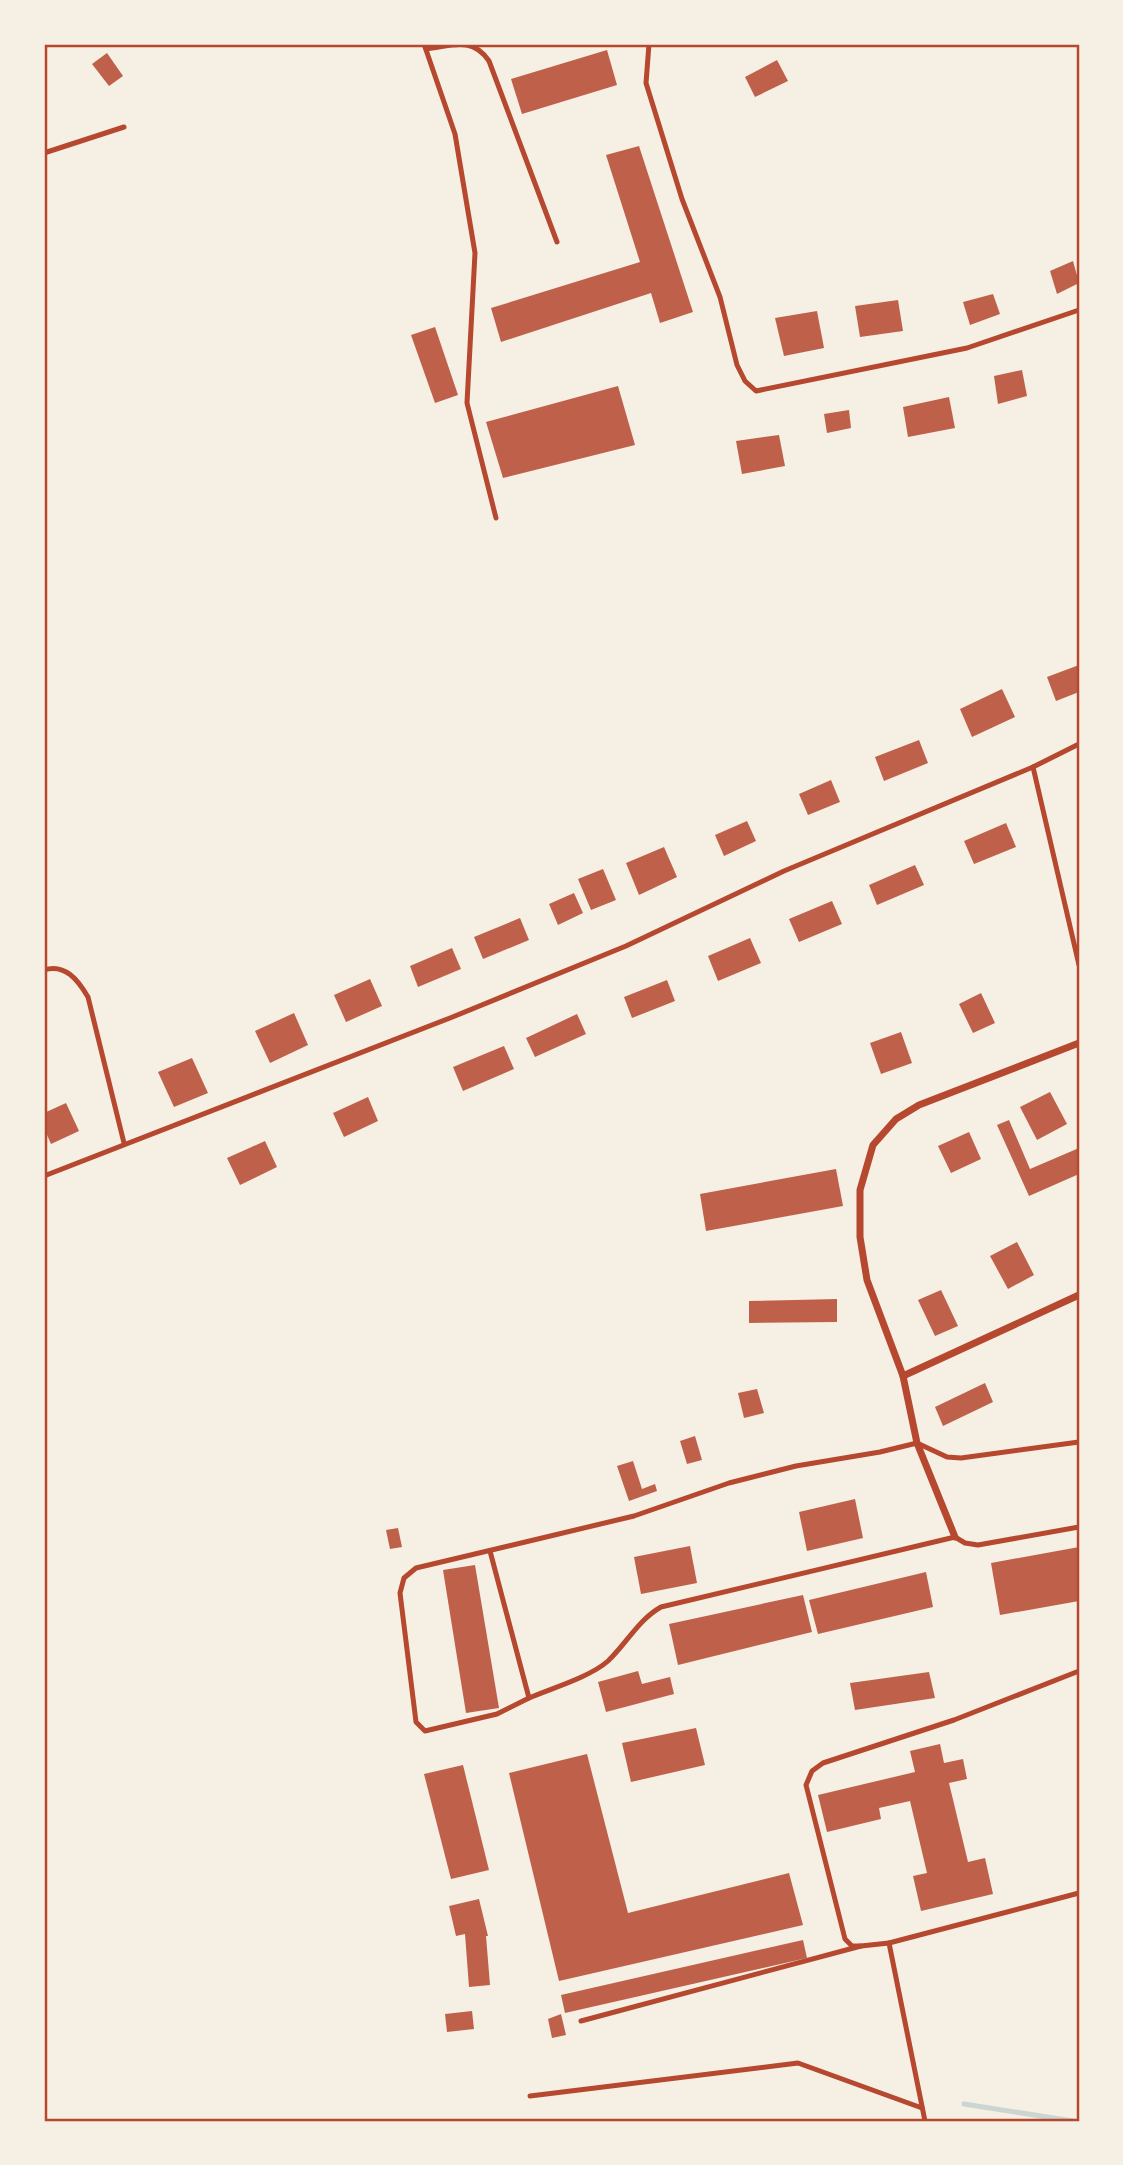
<svg xmlns="http://www.w3.org/2000/svg" width="1123" height="2165" font-family="Commissioner,sans-serif">
  <style>
    .lines { fill: none; stroke-linecap: round; stroke-linejoin: round }
    .stream { stroke: #c9d6d2; stroke-width: 5 }
    .building { fill: #bf614a }
    .service { stroke: #b5482f; stroke-width: 5 }
    .minor { stroke: #b5482f; stroke-width: 7 }
    .neatline { fill: none; stroke: #b5482f; stroke-width: 2.5 }
  </style>
  <rect width="100%" height="100%" fill="#f6efe4"/>
  <g class="lines">
    <polyline class="stream" points="964,2104 1073,2121"/>
  </g>
  <g class="building">
    <polygon points="607,50 617,85 522,114 511,79"/>
    <polygon points="107,53 123,76 109,86 92,64"/>
    <polygon points="777,60 788,81 755,97 745,77"/>
    <polygon points="639,146 693,312 660,323 651,293 501,342 491,308 640,262 606,155"/>
    <polygon points="1073,261 1079,283 1057,294 1050,271"/>
    <polygon points="993,294 1000,314 970,325 963,302"/>
    <polygon points="898,300 903,331 860,337 855,306"/>
    <polygon points="817,311 824,348 784,356 775,318"/>
    <polygon points="435,327 458,395 435,403 411,335"/>
    <polygon points="1022,370 1027,396 998,404 994,376"/>
    <polygon points="618,386 635,445 503,478 486,422"/>
    <polygon points="949,397 955,428 908,437 903,407"/>
    <polygon points="849,410 851,428 827,433 824,414"/>
    <polygon points="779,435 785,466 742,474 736,441"/>
    <polygon points="1079,665 1079,692 1056,701 1047,677"/>
    <polygon points="1002,689 1015,717 972,737 960,709"/>
    <polygon points="919,740 928,763 884,781 875,757"/>
    <polygon points="831,780 840,802 808,815 799,794"/>
    <polygon points="747,821 756,841 724,856 715,835"/>
    <polygon points="1006,823 1016,847 974,864 964,841"/>
    <polygon points="664,847 677,877 639,895 626,863"/>
    <polygon points="915,865 924,885 877,905 869,885"/>
    <polygon points="603,869 616,900 591,910 578,879"/>
    <polygon points="574,893 583,913 558,925 549,904"/>
    <polygon points="832,901 842,924 799,942 789,919"/>
    <polygon points="520,918 529,940 483,959 474,937"/>
    <polygon points="750,938 761,963 718,981 708,956"/>
    <polygon points="452,948 461,969 418,987 410,966"/>
    <polygon points="370,979 382,1006 346,1022 334,995"/>
    <polygon points="667,980 675,1001 632,1018 624,997"/>
    <polygon points="981,993 995,1023 973,1033 959,1004"/>
    <polygon points="294,1013 308,1045 270,1063 255,1031"/>
    <polygon points="577,1014 586,1034 535,1057 526,1038"/>
    <polygon points="901,1032 912,1063 881,1074 870,1043"/>
    <polygon points="504,1046 514,1069 463,1091 453,1067"/>
    <polygon points="192,1058 208,1093 174,1107 158,1072"/>
    <polygon points="1050,1092 1067,1124 1037,1140 1020,1107"/>
    <polygon points="368,1097 378,1121 344,1137 333,1113"/>
    <polygon points="66,1103 79,1131 51,1144 44,1128 44,1113"/>
    <polygon points="1009,1120 1030,1169 1079,1148 1079,1174 1029,1196 997,1125"/>
    <polygon points="969,1132 981,1159 951,1173 938,1146"/>
    <polygon points="265,1141 277,1167 240,1185 227,1158"/>
    <polygon points="836,1169 843,1206 706,1231 700,1194"/>
    <polygon points="1017,1242 1034,1275 1008,1289 990,1256"/>
    <polygon points="941,1290 958,1326 935,1336 918,1300"/>
    <polygon points="837,1299 837,1322 749,1323 749,1301"/>
    <polygon points="985,1383 993,1402 943,1426 935,1407"/>
    <polygon points="757,1389 764,1413 744,1418 738,1393"/>
    <polygon points="695,1436 702,1460 687,1464 680,1441"/>
    <polygon points="633,1461 642,1489 655,1484 657,1491 629,1501 617,1466"/>
    <polygon points="855,1499 863,1538 807,1551 799,1512"/>
    <polygon points="398,1528 402,1547 390,1549 386,1530"/>
    <polygon points="690,1546 697,1583 641,1594 634,1557"/>
    <polygon points="1079,1547 1079,1601 1000,1615 991,1563"/>
    <polygon points="475,1565 499,1708 466,1713 443,1570"/>
    <polygon points="926,1572 933,1607 818,1634 809,1600"/>
    <polygon points="803,1595 812,1632 678,1665 669,1624"/>
    <polygon points="638,1671 642,1684 670,1677 674,1694 606,1712 598,1682"/>
    <polygon points="929,1672 935,1698 855,1710 850,1683"/>
    <polygon points="696,1728 705,1765 631,1782 622,1743"/>
    <polygon points="940,1744 944,1763 963,1759 967,1779 949,1783 968,1862 985,1858 993,1894 921,1911 913,1876 927,1873 910,1801 879,1808 881,1819 827,1832 818,1795 915,1772 910,1751"/>
    <polygon points="587,1754 628,1913 789,1873 803,1925 559,1981 509,1773"/>
    <polygon points="463,1765 489,1870 451,1879 424,1774"/>
    <polygon points="479,1899 488,1936 486,1936 490,1985 469,1987 465,1934 456,1936 449,1906"/>
    <polygon points="803,1940 807,1958 565,2013 561,1995"/>
    <polygon points="472,2011 474,2029 447,2032 445,2014"/>
    <polygon points="561,2014 566,2035 552,2038 548,2019"/>
  </g>
  <g class="lines">
    <g class="service">
      <polyline points="424,44 455,134 475,253 467,403 496,518"/>
      <polyline points="649,44 646,83 682,199 720,297 737,365 745,381 756,391 967,348 1079,310"/>
      <path d="M426,49C452,46 472,36 489,61L557,242"/>
      <polyline points="44,153 124,127"/>
      <polyline points="1033,767 1079,965"/>
      <path d="M44,970C65,963 78,980 88,997L124,1143"/>
      <polyline points="44,1176 450,1018 626,946 784,871 1033,767 1079,744"/>
      <polyline points="490,1551 529,1698 497,1714 425,1731 416,1722 400,1593 404,1578 416,1568 634,1516 729,1483 796,1466 880,1452 917,1443 947,1457 961,1458 1079,1442"/>
      <path d="M529,1698C552,1688 590,1677 608,1661C627,1643 638,1620 661,1607L955,1537L965,1543L978,1545L1079,1527"/>
      <polyline points="861,1946 852,1946 845,1939 806,1785 812,1771 823,1763 954,1720 1079,1671"/>
      <polyline points="581,2021 861,1946 889,1943"/>
      <polyline points="530,2096 798,2063 922,2108"/>
      <polyline points="925,2121 889,1943 1079,1893"/>
    </g>
    <g class="minor">
      <polyline points="903,1376 1079,1295"/>
      <polyline points="955,1537 917,1443 903,1376 867,1280 860,1237 860,1190 873,1145 896,1119 919,1105 1079,1043"/>
    </g>
  </g>
  <rect width="1123" height="2165" fill="none" stroke="#f6efe4" stroke-width="91"/>
  <rect x="46" y="46" width="1032" height="2074" class="neatline"/>
</svg>
